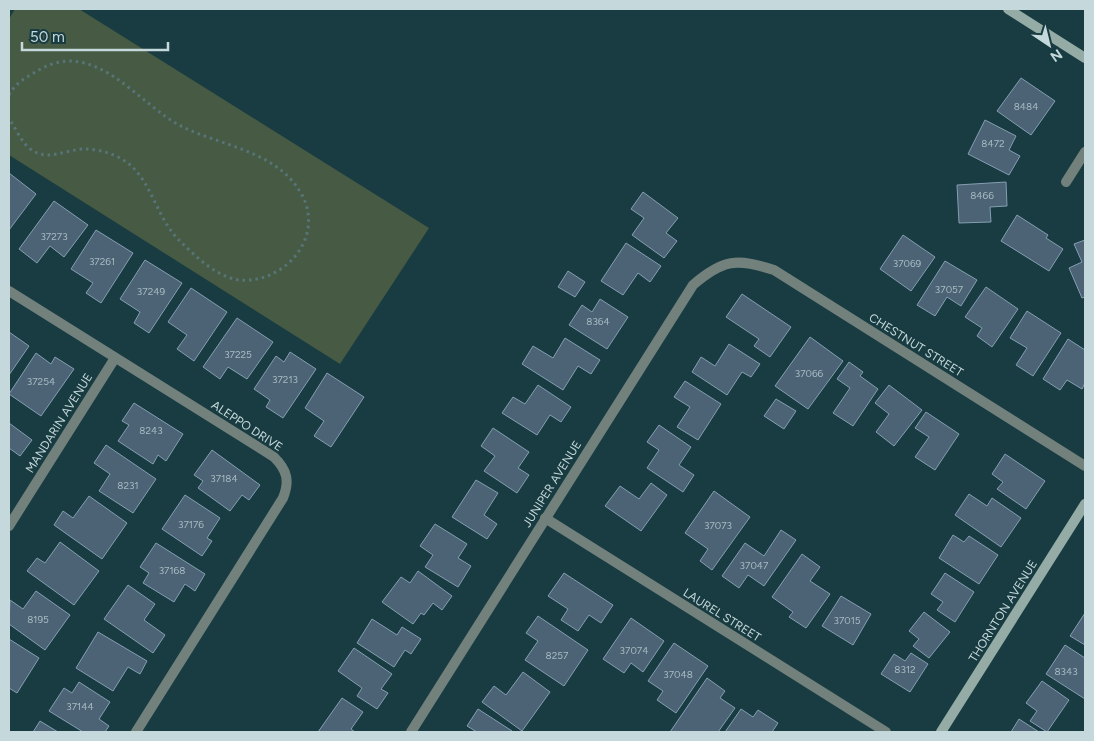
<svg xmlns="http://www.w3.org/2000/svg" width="1094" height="741" font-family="Figtree,sans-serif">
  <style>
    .green { fill: #475a44 }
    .building { fill: #4b6375; stroke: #859eb3 }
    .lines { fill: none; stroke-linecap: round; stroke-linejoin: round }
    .path { stroke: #577579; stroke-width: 3; stroke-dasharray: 2.5 4; stroke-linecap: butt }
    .street { stroke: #73817d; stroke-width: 10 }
    .secondary { stroke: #94aca5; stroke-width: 10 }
    .labels { text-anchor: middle; stroke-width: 4.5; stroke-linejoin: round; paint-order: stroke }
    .number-label { font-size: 10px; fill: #a6bbc2 }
    .street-label { font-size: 12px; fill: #c5d8db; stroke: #183c41 }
  </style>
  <rect width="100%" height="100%" fill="#183c41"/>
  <polygon class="green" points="15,9 79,9 429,228 340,364 9,155 9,19"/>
  <g class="building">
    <polygon points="1021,78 1055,101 1031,135 997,111"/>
    <polygon points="985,120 1016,136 1009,150 1020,156 1009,175 968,154"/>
    <polygon points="9,173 36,194 9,230"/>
    <polygon points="1006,182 1007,206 990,207 991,222 959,223 957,185"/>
    <polygon points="643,192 678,218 666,233 677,241 664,258 632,235 644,218 631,209"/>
    <polygon points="54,201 88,225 64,257 50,246 37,263 19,249"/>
    <polygon points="1017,215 1048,235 1046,238 1063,249 1049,271 1001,241"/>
    <polygon points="96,230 133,253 101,303 86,293 93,283 71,269"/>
    <polygon points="903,235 935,257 911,291 880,269"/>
    <polygon points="1085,240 1085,297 1082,298 1069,268 1082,262 1074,244"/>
    <polygon points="626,243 661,266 650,282 638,273 623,295 601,281"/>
    <polygon points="145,260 182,283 149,333 134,323 140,312 120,299"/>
    <polygon points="945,261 977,280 961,306 947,297 935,316 917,305"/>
    <polygon points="568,271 585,282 575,297 558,287"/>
    <polygon points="986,287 1018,309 992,347 977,336 982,328 965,317"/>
    <polygon points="191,288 227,312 194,361 177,349 187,335 168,322"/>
    <polygon points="742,294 791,327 770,357 754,346 759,339 726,317"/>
    <polygon points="600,299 628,317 607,349 569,325 582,305 592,312"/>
    <polygon points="1027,311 1061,333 1033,376 1016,365 1027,348 1010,338"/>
    <polygon points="237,318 273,342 247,379 228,367 220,379 203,367"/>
    <polygon points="9,332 29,346 9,375"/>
    <polygon points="810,337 843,361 808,409 775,386"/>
    <polygon points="565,338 600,360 591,374 578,366 563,390 522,364 533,346 553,358"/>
    <polygon points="1068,339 1085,350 1085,383 1082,389 1067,380 1060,390 1043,379"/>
    <polygon points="729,344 760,364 751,377 742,372 727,395 692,372 701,357 715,366"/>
    <polygon points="290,352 316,369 283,418 266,407 270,400 254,389 276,356 284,362"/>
    <polygon points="36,353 51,364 55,357 74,369 41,416 9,394"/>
    <polygon points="849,362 863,372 860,376 878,389 853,426 833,413 850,388 837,379"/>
    <polygon points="327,373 364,397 331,447 314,436 324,421 305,408"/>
    <polygon points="685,381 721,404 698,440 677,427 690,407 674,397"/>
    <polygon points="538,385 571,407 561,422 550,415 537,435 502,413 513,397 525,404"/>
    <polygon points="889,385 922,410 894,446 876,432 889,414 875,403"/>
    <polygon points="776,399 796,411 784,429 764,416"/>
    <polygon points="134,403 183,434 166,461 158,455 153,464 118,441 129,425 122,421"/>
    <polygon points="926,412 959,434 935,470 915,457 929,437 915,428"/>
    <polygon points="9,423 32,440 20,456 9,448"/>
    <polygon points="659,425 691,447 679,465 694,475 683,492 647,468 659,450 647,442"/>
    <polygon points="493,428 529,452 518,468 529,475 517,493 484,471 495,456 481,446"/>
    <polygon points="106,445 156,479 133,513 99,491 110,474 94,463"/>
    <polygon points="212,450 260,485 249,500 242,495 230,511 198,488 203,481 194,475"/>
    <polygon points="1005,454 1045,481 1026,509 997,489 1003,482 992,474"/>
    <polygon points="476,480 498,493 484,515 497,524 487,539 452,517"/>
    <polygon points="651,483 667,495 641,531 605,506 620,486 639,499"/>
    <polygon points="714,491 750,517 712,570 700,561 708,549 685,533"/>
    <polygon points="969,494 987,506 992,498 1021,518 1001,547 955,515"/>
    <polygon points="185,495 220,518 207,538 212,541 202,556 162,529"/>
    <polygon points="89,496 127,523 102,559 54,525 63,511 73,518"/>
    <polygon points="435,524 467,544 458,558 471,566 458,587 425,567 433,555 420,546"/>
    <polygon points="781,530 796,540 764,586 748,575 739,588 722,576 745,543 764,556"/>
    <polygon points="953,535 964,542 969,536 998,555 979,584 939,558"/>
    <polygon points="60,542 99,571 74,605 27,571 37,558 45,563"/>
    <polygon points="156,543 205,574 195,591 185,584 174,602 143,583 149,573 140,567"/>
    <polygon points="802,554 820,567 810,581 830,594 806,628 789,617 793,612 772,597"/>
    <polygon points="418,571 452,596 442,610 433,603 424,615 421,613 413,624 382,602 401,577 410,583"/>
    <polygon points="564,573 613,605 601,623 589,615 578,631 561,620 568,609 548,596"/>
    <polygon points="945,573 974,592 955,622 937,610 943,602 931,594"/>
    <polygon points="128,585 155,604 144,620 165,635 153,653 104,619"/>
    <polygon points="36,591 70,615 45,650 9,624 10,600 23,609"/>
    <polygon points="841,596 871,614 853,645 822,626"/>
    <polygon points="924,612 950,632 929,658 913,646 919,639 909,631"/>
    <polygon points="1085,613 1085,645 1070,636"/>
    <polygon points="538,616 588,650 564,686 525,660 538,641 526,633"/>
    <polygon points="631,618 664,641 643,672 631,663 624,673 603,659"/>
    <polygon points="372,619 397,635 402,627 421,639 411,654 405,650 394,667 357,643"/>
    <polygon points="98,632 147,661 140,674 128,667 113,691 76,668"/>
    <polygon points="9,639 39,658 17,693 9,688"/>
    <polygon points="674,643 708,666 676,713 657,700 663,691 648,681"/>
    <polygon points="1065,645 1085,658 1085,699 1046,674"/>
    <polygon points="354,648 392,674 381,689 388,693 377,709 357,696 362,688 338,671"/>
    <polygon points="911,653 928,664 910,692 881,674 894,654 905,661"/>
    <polygon points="523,672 550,692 522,731 482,702 494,686 506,695"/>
    <polygon points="707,678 725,691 720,698 735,708 718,732 670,732"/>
    <polygon points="1042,681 1069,700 1047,732 1030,721 1037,711 1026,703"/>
    <polygon points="79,682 110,702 99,719 109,726 105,732 83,732 49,711 64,688 72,693"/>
    <polygon points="342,698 363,712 351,729 355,732 318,732"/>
    <polygon points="478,709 512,731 511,732 477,732 467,726"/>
    <polygon points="741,709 753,717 758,710 778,723 772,732 725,732"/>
    <polygon points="1019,719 1039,732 1011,732"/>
    <polygon points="40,721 58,732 33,732"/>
  </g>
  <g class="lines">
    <path class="path" d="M9,95C15,83 28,76 39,70C96,37 138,105 183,127C224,147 278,151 302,195C325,238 284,284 239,280C217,277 196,257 181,242C157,220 153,184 129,164C118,155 100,149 85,149C65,149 47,163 29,148C20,140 16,128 9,119"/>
    <g class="street">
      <polyline points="1066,182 1085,152"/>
      <path d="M9,291L274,457C287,470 290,481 283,498L136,732"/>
      <polyline points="545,518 886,732"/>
      <polyline points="9,526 115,358"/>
      <path d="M411,732L693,285C723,259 737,258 774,270L1085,466"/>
    </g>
    <g class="secondary">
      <polyline points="1008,9 1085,58"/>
      <polyline points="941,732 1085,504"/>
    </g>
  </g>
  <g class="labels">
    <g class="number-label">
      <text x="1026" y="110">8484</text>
      <text x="993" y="147">8472</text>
      <text x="982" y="199">8466</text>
      <text x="54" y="240">37273</text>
      <text x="102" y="265">37261</text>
      <text x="907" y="267">37069</text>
      <text x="949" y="293">37057</text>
      <text x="151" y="295">37249</text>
      <text x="598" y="325">8364</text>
      <text x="238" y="358">37225</text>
      <text x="809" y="377">37066</text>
      <text x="285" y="383">37213</text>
      <text x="41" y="385">37254</text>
      <text x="151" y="434">8243</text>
      <text x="224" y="482">37184</text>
      <text x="128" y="489">8231</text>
      <text x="191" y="528">37176</text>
      <text x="718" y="529">37073</text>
      <text x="754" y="569">37047</text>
      <text x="172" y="574">37168</text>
      <text x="38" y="623">8195</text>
      <text x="847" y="624">37015</text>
      <text x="634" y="654">37074</text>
      <text x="557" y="659">8257</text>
      <text x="905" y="673">8312</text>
      <text x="1066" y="675">8343</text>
      <text x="678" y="678">37048</text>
      <text x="80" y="710">37144</text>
    </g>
    <g class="street-label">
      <text transform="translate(916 345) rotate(32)" y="4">CHESTNUT STREET</text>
      <text transform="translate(59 423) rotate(-58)" y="4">MANDARIN AVENUE</text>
      <text transform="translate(247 426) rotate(33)" y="4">ALEPPO DRIVE</text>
      <text transform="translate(552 484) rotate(-58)" y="4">JUNIPER AVENUE</text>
      <text transform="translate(1003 611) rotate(-58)" y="4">THORNTON AVENUE</text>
      <text transform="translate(722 615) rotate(32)" y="4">LAUREL STREET</text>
    </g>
  </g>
  <rect width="1094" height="741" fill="none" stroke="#c5d8db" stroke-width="20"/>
  <g transform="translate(1049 45) rotate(145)" stroke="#183c41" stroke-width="4" paint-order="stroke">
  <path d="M0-4L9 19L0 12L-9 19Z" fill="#c5d8db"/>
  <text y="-8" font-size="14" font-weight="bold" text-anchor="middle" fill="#c5d8db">N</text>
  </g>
  <path d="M22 42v8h146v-8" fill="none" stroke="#c5d8db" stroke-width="2.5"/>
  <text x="30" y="42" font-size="15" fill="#c5d8db" stroke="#183c41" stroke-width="4" paint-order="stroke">50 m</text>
</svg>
